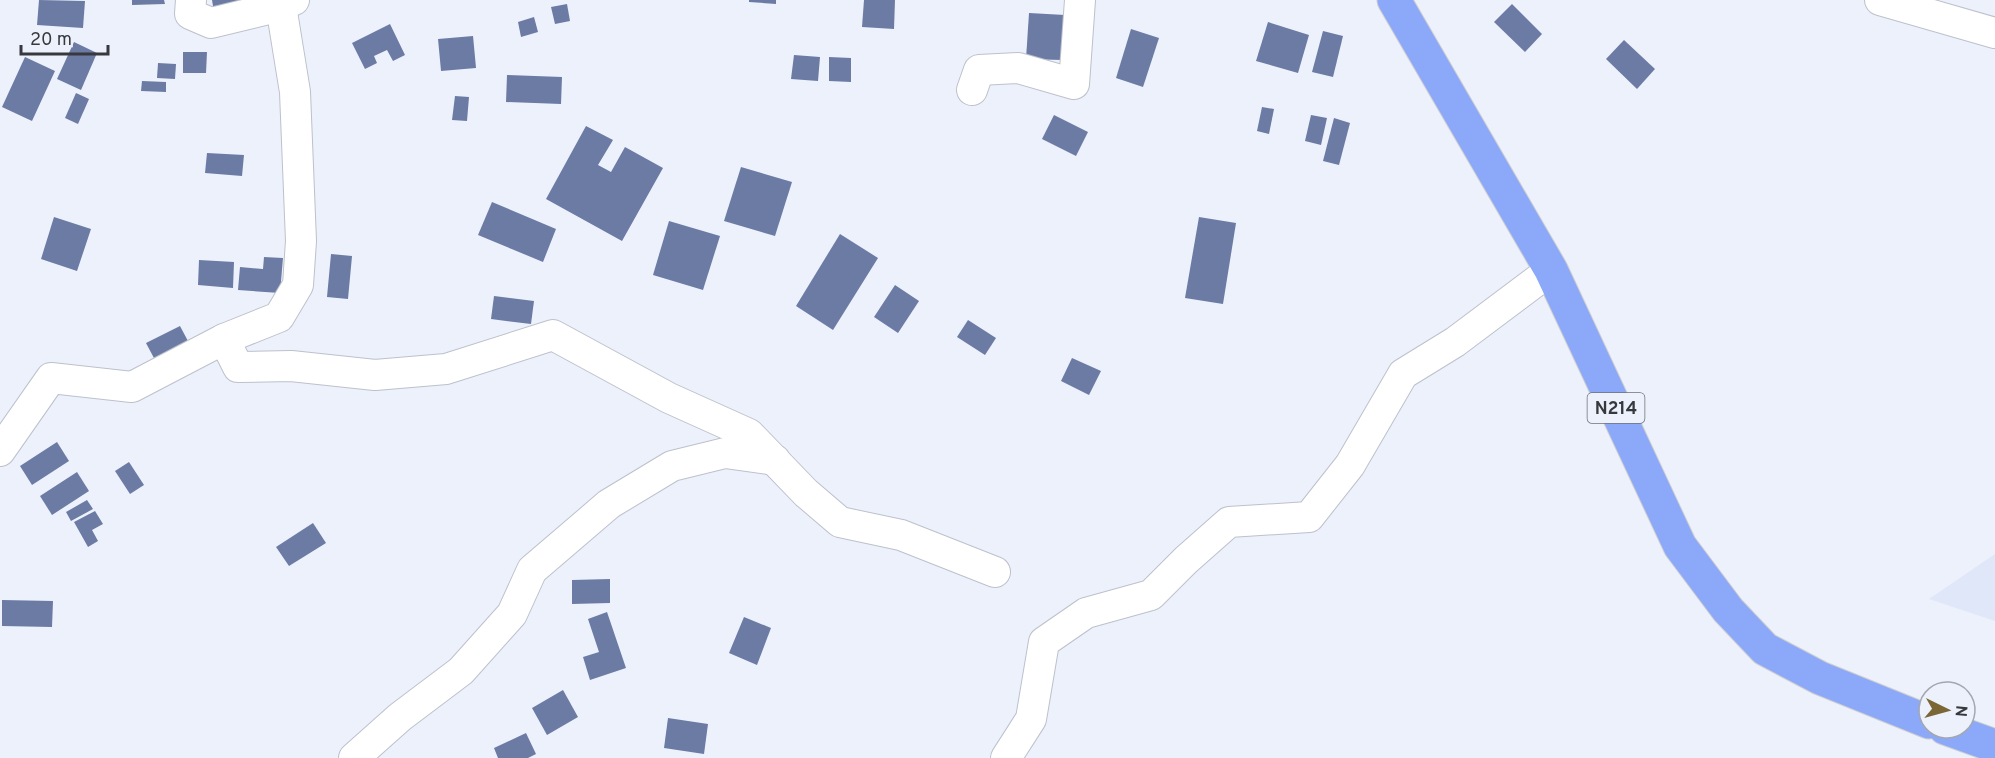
<svg xmlns="http://www.w3.org/2000/svg" width="1995" height="758" font-family="Overpass,sans-serif">
  <style>
    .built { fill: #e0e7f9 }
    .building { fill: #6b7ba4 }
    .lines { fill: none; stroke-linecap: round; stroke-linejoin: round }
    .minor-casing { stroke: #bdc1cc; stroke-width: 32 }
    .trunk-casing { stroke: #cfcfd0; stroke-width: 35 }
    .minor { stroke: #fff; stroke-width: 30 }
    .trunk { stroke: #8ca8f8; stroke-width: 33 }
    .labels { text-anchor: middle; stroke-width: 6; stroke-linejoin: round; paint-order: stroke }
    .shield { fill: #ecf1fc; stroke: #6d7076; stroke-width: 1.5 }
    .shield-label { font-size: 18px; font-weight: bold; fill: #37393d }
  </style>
  <rect width="100%" height="100%" fill="#ecf1fc"/>
  <polygon class="built" points="1995,554 1995,621 1929,599"/>
  <g class="building">
    <polygon points="39,0 85,1 83,28 37,25"/>
    <polygon points="132,0 164,0 165,4 132,5"/>
    <polygon points="212,0 256,0 257,5 213,6"/>
    <polygon points="749,0 776,0 776,4 749,2"/>
    <polygon points="864,0 895,0 894,29 862,27"/>
    <polygon points="567,4 570,21 555,24 551,7"/>
    <polygon points="1512,4 1542,34 1525,52 1494,22"/>
    <polygon points="1029,13 1065,15 1062,60 1026,59"/>
    <polygon points="534,17 538,32 521,37 518,22"/>
    <polygon points="1268,22 1309,35 1298,73 1256,61"/>
    <polygon points="390,24 405,55 393,61 387,50 374,56 377,63 365,69 352,43"/>
    <polygon points="1131,29 1159,38 1143,87 1116,78"/>
    <polygon points="1323,31 1343,36 1333,77 1312,72"/>
    <polygon points="473,36 476,68 441,71 438,39"/>
    <polygon points="1624,40 1655,69 1637,89 1606,59"/>
    <polygon points="74,42 97,53 81,90 57,79"/>
    <polygon points="183,52 207,52 206,73 183,73"/>
    <polygon points="794,55 820,57 818,81 791,79"/>
    <polygon points="25,57 55,71 32,121 2,107"/>
    <polygon points="829,57 851,58 851,82 829,81"/>
    <polygon points="158,63 176,64 175,79 157,78"/>
    <polygon points="507,75 562,77 561,104 506,102"/>
    <polygon points="142,81 166,82 166,92 141,91"/>
    <polygon points="76,93 89,99 78,124 65,118"/>
    <polygon points="455,96 469,97 467,121 452,120"/>
    <polygon points="1262,107 1274,109 1269,134 1257,131"/>
    <polygon points="1054,115 1088,132 1076,156 1042,139"/>
    <polygon points="1311,115 1327,118 1321,145 1305,141"/>
    <polygon points="1334,118 1350,123 1339,165 1323,161"/>
    <polygon points="586,126 613,140 598,165 611,172 625,147 663,168 622,241 546,199"/>
    <polygon points="207,153 244,155 242,176 205,173"/>
    <polygon points="741,167 792,182 775,236 724,221"/>
    <polygon points="492,202 556,229 543,262 478,235"/>
    <polygon points="54,217 91,229 77,271 41,259"/>
    <polygon points="1199,217 1236,223 1223,304 1185,298"/>
    <polygon points="669,221 720,236 703,290 653,275"/>
    <polygon points="840,234 878,258 833,330 796,306"/>
    <polygon points="331,254 352,256 348,299 327,297"/>
    <polygon points="264,257 283,258 280,293 238,290 240,267 263,269"/>
    <polygon points="199,260 234,262 233,288 198,285"/>
    <polygon points="895,285 919,301 898,333 874,317"/>
    <polygon points="494,296 534,301 531,324 491,319"/>
    <polygon points="968,320 996,338 985,355 957,337"/>
    <polygon points="180,326 189,343 155,360 146,343"/>
    <polygon points="1072,358 1101,371 1089,395 1061,381"/>
    <polygon points="57,442 69,461 32,485 20,466"/>
    <polygon points="129,462 144,485 130,494 115,471"/>
    <polygon points="77,472 89,491 52,515 40,496"/>
    <polygon points="87,500 93,509 71,521 66,512"/>
    <polygon points="95,511 103,524 92,530 98,541 88,547 74,522"/>
    <polygon points="313,523 326,543 289,566 276,547"/>
    <polygon points="610,579 610,603 572,604 572,580"/>
    <polygon points="2,600 53,601 52,627 2,626"/>
    <polygon points="607,612 626,668 590,680 583,657 599,652 588,619"/>
    <polygon points="744,617 771,628 757,665 729,653"/>
    <polygon points="563,690 578,717 547,735 532,708"/>
    <polygon points="668,718 708,724 704,754 664,748"/>
    <polygon points="526,733 536,754 528,758 498,758 494,748"/>
  </g>
  <g class="lines">
    <g class="minor-casing">
      <g id="minor">
        <polyline points="191,0 190,14 211,23 281,6 294,0"/>
        <polyline points="1880,0 1995,33"/>
        <polyline points="972,90 979,70 1018,68 1074,84 1080,0"/>
        <polyline points="224,339 279,317 298,285 301,241 295,92 281,6"/>
        <polyline points="0,451 51,378 132,387 224,339 238,367 291,366 375,375 446,369 553,335 669,398 749,434 806,493 840,522 901,535 995,572"/>
        <polyline points="354,758 400,717 461,671 512,614 532,570 609,504 672,466 725,453 775,460"/>
        <polyline points="1006,758 1031,719 1044,642 1086,613 1151,595 1186,560 1229,522 1309,517 1350,465 1403,374 1455,342 1551,270"/>
      </g>
    </g>
    <g class="trunk-casing">
      <g id="trunk">
        <polyline points="1394,0 1551,270 1680,546 1728,610 1765,649 1820,678 1929,722"/>
        <polyline points="1945,728 1995,746"/>
      </g>
    </g>
    <use href="#minor" class="minor"/>
    <use href="#trunk" class="trunk"/>
  </g>
  <g class="labels">
    <rect class="shield" x="1587.5" y="393" width="57" height="30" rx="4.5"/>
    <g class="shield-label">
      <text x="1616" y="414">N214</text>
    </g>
  </g>
  <g transform="translate(1947 710) rotate(95)"><circle r="28" fill="#ecf1fc" stroke="#a4a7b0" stroke-width="1.5"/>
  <path d="M0-4.5L10 22L0 15L-10 22Z" fill="#7b6736"/>
  <text y="-9" font-size="16" font-weight="bold" text-anchor="middle" fill="#37393d">N</text>
  </g>
  <path d="M21 45v9h87v-9" fill="none" stroke="#37393d" stroke-width="3"/>
  <text x="30" y="45" font-size="18" fill="#37393d" stroke="#ecf1fc" stroke-width="4.5" paint-order="stroke">20 m</text>
</svg>
